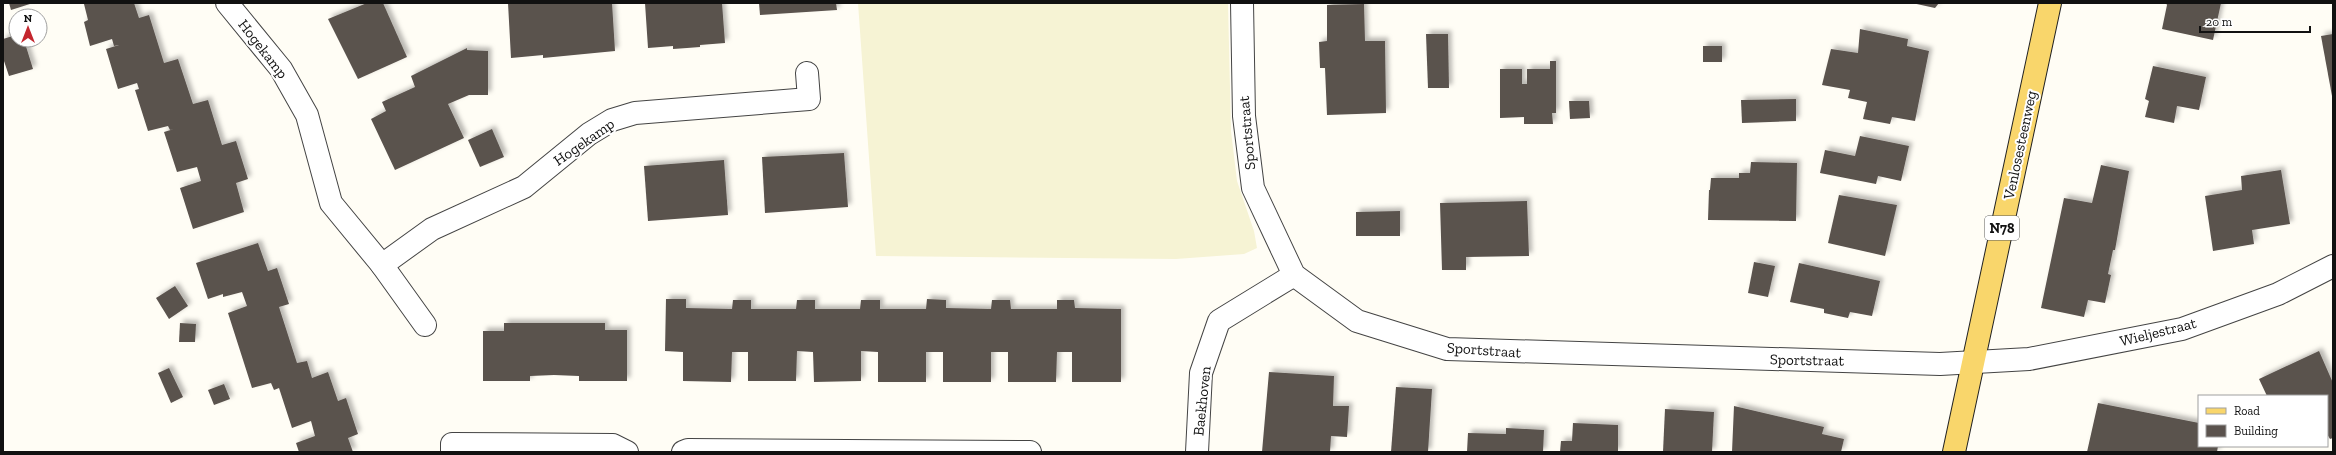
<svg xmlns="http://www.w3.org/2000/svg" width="2336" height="455" font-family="'Zilla Slab',serif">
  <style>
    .farmland { fill: #f6f3d4 }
    .building { fill: #5a524d; filter: url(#shadow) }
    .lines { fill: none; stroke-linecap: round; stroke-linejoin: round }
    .minor-casing { stroke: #444; stroke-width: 24 }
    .primary-casing { stroke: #222; stroke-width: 24 }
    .minor { stroke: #fff; stroke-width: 22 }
    .primary { stroke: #f9d66b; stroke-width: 22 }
    .labels { text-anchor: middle; stroke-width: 4; stroke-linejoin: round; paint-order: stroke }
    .shield { fill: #fff; stroke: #585858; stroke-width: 1 }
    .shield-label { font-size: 14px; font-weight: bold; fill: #111 }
    .street-label { font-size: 15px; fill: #111; stroke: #fff }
  </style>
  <defs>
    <filter id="shadow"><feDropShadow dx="3.5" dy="-3.5" stdDeviation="2" flood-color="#0004"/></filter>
  </defs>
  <rect width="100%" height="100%" fill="#fffdf5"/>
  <polygon class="farmland" points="858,3 1228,3 1231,131 1237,181 1254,231 1257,248 1244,254 1176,259 876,256"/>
  <g class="building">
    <polygon points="9,3 33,3 11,10"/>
    <polygon points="87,3 134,3 139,18 149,15 164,63 178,59 193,104 208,100 222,145 236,141 248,179 236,183 244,212 193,229 180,188 201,181 197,167 177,172 164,132 174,129 170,130 168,126 148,131 135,90 139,89 137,83 118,89 106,49 119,45 114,46 112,39 90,46 84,22 88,20 84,4"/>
    <polygon points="367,3 383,3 407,57 358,79 328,19"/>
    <polygon points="508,3 612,3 615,51 543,58 543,55 511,58"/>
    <polygon points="645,3 722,3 725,43 700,45 700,47 687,48 673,49 673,46 648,48"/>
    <polygon points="759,3 836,3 837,10 760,15"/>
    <polygon points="1912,3 1939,3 1935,8"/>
    <polygon points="2166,3 2221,3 2213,40 2162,29 2167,5"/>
    <polygon points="1364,4 1365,41 1385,41 1386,113 1327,115 1325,68 1320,68 1319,42 1327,41 1327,5"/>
    <polygon points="1860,29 1908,39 1907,46 1929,51 1915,121 1892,117 1890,124 1863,119 1867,102 1848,98 1850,90 1822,85 1831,49 1858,53"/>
    <polygon points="1426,34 1448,34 1449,88 1428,88"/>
    <polygon points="2333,34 2333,96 2332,96 2321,36"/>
    <polygon points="16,35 16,40 24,40 33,69 9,76 3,58 3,39"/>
    <rect x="1703" y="46" width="19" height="16"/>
    <polygon points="467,48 467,50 488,51 488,95 469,95 448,104 464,138 395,170 371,119 386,111 382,102 415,87 411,76"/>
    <polygon points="1550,61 1556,61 1556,113 1552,113 1553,124 1524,124 1524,117 1500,118 1500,69 1522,69 1522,84 1527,84 1527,69 1550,69"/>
    <polygon points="2153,66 2206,77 2199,110 2177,106 2174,123 2145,117 2149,101 2145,99"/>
    <polygon points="1796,99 1796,121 1742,123 1741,100"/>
    <polygon points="1569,101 1589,101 1590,118 1570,119"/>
    <polygon points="492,129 504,157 480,167 468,140"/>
    <polygon points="1860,136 1909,146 1901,181 1878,176 1876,184 1820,173 1825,150 1855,156"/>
    <polygon points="844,153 848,207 765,213 762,157"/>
    <polygon points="724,160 728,215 648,221 644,166"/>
    <polygon points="1751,162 1797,163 1796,221 1708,220 1709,190 1717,190 1710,190 1711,178 1739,178 1739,173 1750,173"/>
    <polygon points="2101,165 2129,171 2115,250 2113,250 2108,274 2111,275 2105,303 2088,300 2084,317 2041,308 2064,198 2092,203"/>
    <polygon points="2281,170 2290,224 2252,230 2254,244 2213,251 2205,196 2242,190 2241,176"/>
    <polygon points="1839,195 1897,205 1885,256 1828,243"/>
    <polygon points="1527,201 1529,256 1466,257 1466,270 1442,270 1440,203"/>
    <polygon points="1400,211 1400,236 1356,236 1356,212"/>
    <polygon points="258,243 268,271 277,268 289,304 279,307 297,363 307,361 312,378 328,372 338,401 346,398 358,434 348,438 353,452 299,452 296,443 315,436 311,421 292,428 279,388 274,390 271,383 252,388 228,313 247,306 242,292 223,297 223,294 208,299 196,263"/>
    <polygon points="1754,262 1775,266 1768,297 1748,293"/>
    <polygon points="1799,263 1880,281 1872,316 1850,312 1848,318 1824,313 1824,309 1790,302"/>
    <polygon points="175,286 188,306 169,319 156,298"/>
    <polygon points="666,299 686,299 686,308 732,309 733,300 751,300 751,309 796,309 797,300 815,300 815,309 860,309 861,300 880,300 880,309 926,309 927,299 946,300 946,308 991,309 992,300 1010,300 1011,309 1057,309 1057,300 1074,300 1075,308 1121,309 1121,382 1072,382 1072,352 1057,352 1056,382 1008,382 1008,352 991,352 991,382 943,382 943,352 926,352 926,382 878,382 878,352 861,351 861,381 814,382 813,352 797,351 796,381 748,381 748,352 732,352 731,382 683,381 683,352 665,351"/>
    <polygon points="180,323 196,324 195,342 179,342"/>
    <polygon points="504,323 605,323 605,330 627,330 627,381 579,381 579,376 554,375 530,376 530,381 483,381 483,331 504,331"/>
    <polygon points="2319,351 2333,383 2333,438 2330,439 2327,434 2327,396 2267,396 2259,379"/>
    <polygon points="169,368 183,397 171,403 158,373"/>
    <polygon points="1269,372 1334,376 1333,406 1349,406 1347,437 1331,436 1330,452 1262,452"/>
    <polygon points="224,384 230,399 214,405 208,390"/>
    <polygon points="1396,387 1432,389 1428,452 1391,452"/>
    <polygon points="2098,403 2199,423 2199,446 2218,446 2217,452 2087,452"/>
    <polygon points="1734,406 1824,427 1822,434 1844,439 1841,452 1732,452"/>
    <polygon points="1665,409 1714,412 1712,452 1663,452"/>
    <polygon points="1573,423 1618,425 1618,452 1560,452 1561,441 1572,441"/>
    <polygon points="1506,428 1544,430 1543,452 1467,452 1468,433 1506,434"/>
  </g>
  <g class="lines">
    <g class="minor-casing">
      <g id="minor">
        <polyline points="227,3 281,69 307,115 331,203 382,265 425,325"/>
        <polyline points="1242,3 1244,116 1253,188 1294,275 1357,321 1447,349 1940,364 2029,359 2182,329 2278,294 2333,266"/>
        <polyline points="382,265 432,229 524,187 589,134 612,120 635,113 809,99 807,73"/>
        <polyline points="452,452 452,444 613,445 627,452"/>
        <polyline points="683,452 688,450 1030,452"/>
        <polyline points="1197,452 1201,373 1219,321 1294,275"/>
      </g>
    </g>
    <g class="primary-casing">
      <polyline id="primary" points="1954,452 2050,3"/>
    </g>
    <use href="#minor" class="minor"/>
    <use href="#primary" class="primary"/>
  </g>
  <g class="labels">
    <rect class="shield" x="1985" y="216" width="34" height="24" rx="3"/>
    <g class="shield-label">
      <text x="2002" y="233">N78</text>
    </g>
    <g class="street-label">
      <text transform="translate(263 49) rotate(52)" y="5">Hogekamp</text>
      <text transform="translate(1247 133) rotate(-95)" y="5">Sportstraat</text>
      <text transform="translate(584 142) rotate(-35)" y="5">Hogekamp</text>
      <text transform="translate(2020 145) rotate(-78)" y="5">Venlosesteenweg</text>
      <text transform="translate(2158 332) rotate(-14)" y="5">Wieljestraat</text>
      <text transform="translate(1484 350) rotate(4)" y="5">Sportstraat</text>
      <text transform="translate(1807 360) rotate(1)" y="5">Sportstraat</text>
      <text transform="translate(1202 401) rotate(-84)" y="5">Baekhoven</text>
    </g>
  </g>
  <rect width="2336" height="455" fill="none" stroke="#111111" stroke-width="8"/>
  <rect x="2198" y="395" width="130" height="52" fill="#ffffff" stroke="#a0a0a0"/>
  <rect x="2206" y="408" width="20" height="6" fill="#f9d66b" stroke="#a0a0a0"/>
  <text x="2234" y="415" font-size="12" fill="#111111">Road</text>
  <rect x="2206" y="425" width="20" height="12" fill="#5a524d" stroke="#a0a0a0"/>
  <text x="2234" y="435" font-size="12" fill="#111111">Building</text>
  <g transform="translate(28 28)"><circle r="19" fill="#ffffff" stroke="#a0a0a0"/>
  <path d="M0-3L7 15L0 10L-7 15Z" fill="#c4262e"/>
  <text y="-6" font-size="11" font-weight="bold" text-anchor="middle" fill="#111111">N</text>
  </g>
  <path d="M2200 26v6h110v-6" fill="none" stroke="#111111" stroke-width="2"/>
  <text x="2206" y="26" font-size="12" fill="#111111" stroke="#ffffff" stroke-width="3" paint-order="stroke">20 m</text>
</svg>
